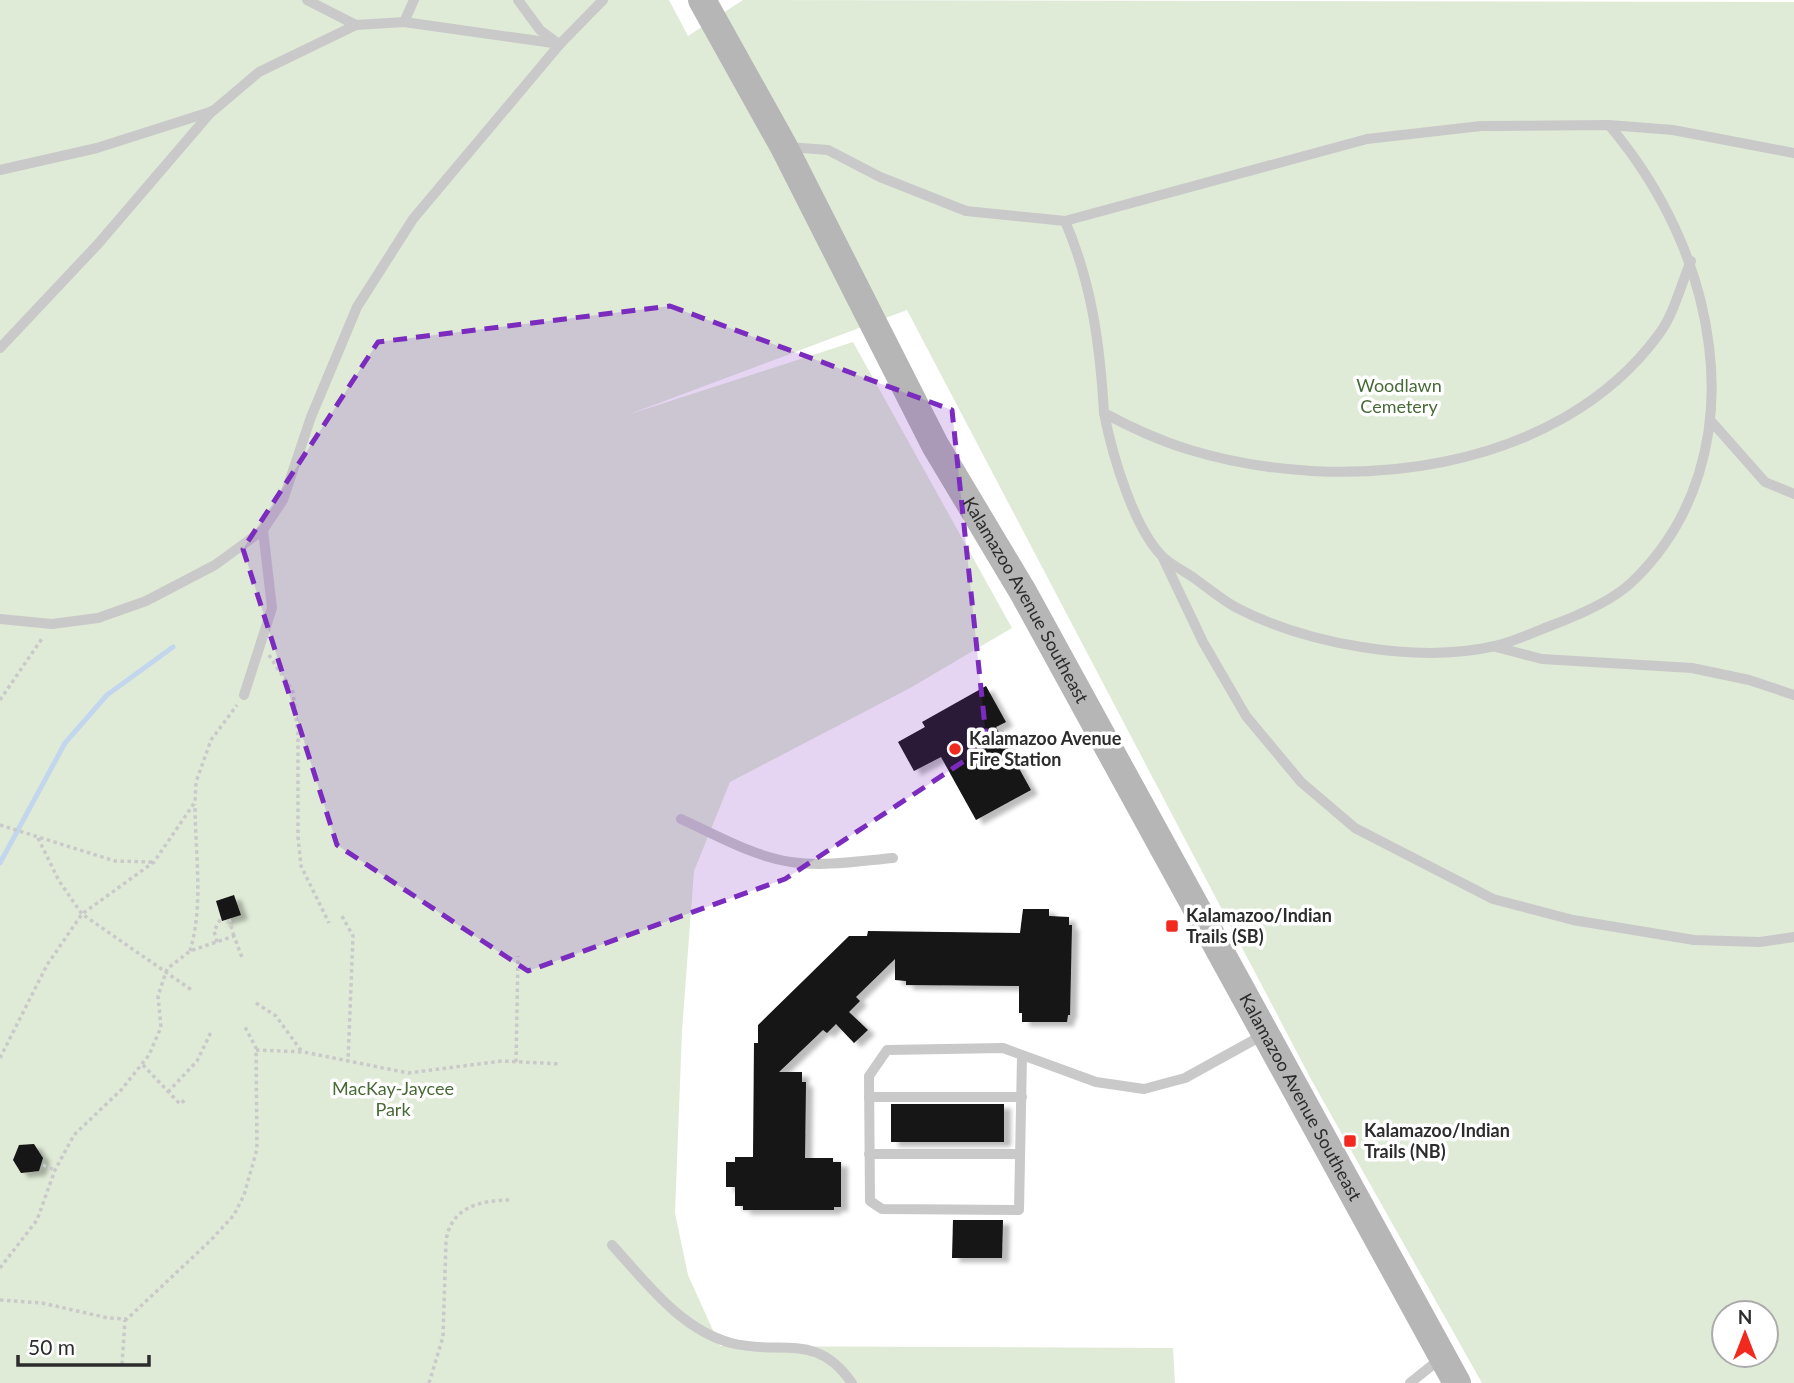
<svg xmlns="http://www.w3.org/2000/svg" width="1794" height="1383" font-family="Lato,sans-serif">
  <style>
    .green { fill: #e0ebd7; fill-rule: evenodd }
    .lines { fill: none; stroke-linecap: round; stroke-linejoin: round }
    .stream { stroke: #c2d7ed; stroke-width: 5 }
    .building { fill: #131313; filter: url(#shadow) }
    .path { stroke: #c9c9c9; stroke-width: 3.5; stroke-dasharray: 3.5 3.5; stroke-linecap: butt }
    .service { stroke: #c9c9c9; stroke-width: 10 }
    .secondary { stroke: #b6b6b6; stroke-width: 28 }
    .marked { fill: #7b2cbf; fill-opacity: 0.2; stroke: #7b2cbf; stroke-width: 5; stroke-dasharray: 14 9; stroke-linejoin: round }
    .poi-dot { fill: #f2291f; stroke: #fff; stroke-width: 2.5 }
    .labels { text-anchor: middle; stroke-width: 7; stroke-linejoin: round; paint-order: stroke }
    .park-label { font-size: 18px; fill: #486a37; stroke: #fff }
    .street-label { font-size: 18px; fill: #2c2c2c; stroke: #fff }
    .poi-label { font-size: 18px; font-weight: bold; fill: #2c2c2c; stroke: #fff; text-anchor: start }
  </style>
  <defs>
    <filter id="shadow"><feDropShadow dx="7" dy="4.5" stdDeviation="2" flood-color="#0004"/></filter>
  </defs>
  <rect width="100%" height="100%" fill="#fff"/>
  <path class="green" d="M0,0H669L688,36L743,0L1794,2V1383H1482L1312,1081L907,310L627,415L853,342L1012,628L910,688L730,782L694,871L682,1031L675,1213L688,1275L720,1346L1173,1348L1175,1383H0ZM1724,1313H1766V1355H1724Z"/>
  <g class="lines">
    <polyline class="stream" points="0,863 65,743 107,695 173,647"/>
  </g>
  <g class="building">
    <polygon points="986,686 1006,722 996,727 1031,790 976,820 941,757 914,771 898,742 925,727 922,722"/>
    <polygon points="234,895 241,915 222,921 216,901"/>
    <polygon points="1023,909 1049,909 1049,916 1069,917 1069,925 1072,925 1070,1015 1068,1015 1067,1022 1022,1022 1022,1013 1019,1013 1019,986 906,985 906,981 895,980 895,959 856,997 860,1001 849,1012 868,1030 854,1043 836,1024 827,1033 823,1030 779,1072 802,1072 802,1082 806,1082 805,1158 833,1158 833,1162 841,1162 841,1207 834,1207 834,1210 743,1210 743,1206 735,1206 735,1187 726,1187 726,1162 735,1162 735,1157 753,1157 754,1043 758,1043 758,1025 849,936 867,936 868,931 1020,933"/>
    <rect x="891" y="1104" width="113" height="38"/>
    <polygon points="34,1144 43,1158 39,1171 21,1173 13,1160 19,1145"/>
    <polygon points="953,1220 1003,1220 1002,1258 952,1258"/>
  </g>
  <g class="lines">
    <g class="path">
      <polyline points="269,655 293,692 298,735 298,837 301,866 329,923"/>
      <polyline points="0,700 43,637"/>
      <polyline points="0,825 115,861 152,862"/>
      <polyline points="38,838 59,881 82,914 193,991"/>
      <polyline points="342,916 353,936 348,1061"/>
      <polyline points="229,919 234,936"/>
      <polyline points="217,942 214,931 221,918"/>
      <path d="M190,951C204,904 195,853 195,804"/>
      <polyline points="256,1003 276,1016 302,1052"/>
      <polyline points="256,1050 304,1052 408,1073 502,1061 561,1064"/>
      <polyline points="0,1058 47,965 82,914 154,862 195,802 196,782 211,740 237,705"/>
      <polyline points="516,1062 518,956"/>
      <polyline points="143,1065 180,1104 186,1099"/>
      <polyline points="168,1092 197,1061 212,1030"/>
      <polyline points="43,1165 55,1170"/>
      <polyline points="0,1268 37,1220 55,1170 74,1135 122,1089 149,1055 161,1027 158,996 167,969 190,951 234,936 243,960"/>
      <polyline points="0,1300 42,1303 108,1318 127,1319 210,1241 234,1215 244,1195 257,1149 256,1048 244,1025"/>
      <polyline points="122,1364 125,1320"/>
      <path d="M429,1383L443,1337L446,1241C451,1206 482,1200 512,1200"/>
    </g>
    <g class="service">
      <polyline points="307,0 356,25"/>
      <polyline points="518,0 540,30 556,42"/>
      <polyline points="404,22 414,0"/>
      <polyline points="1609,125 1673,130 1794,153"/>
      <path d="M788,147L828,150L880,177L966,211L1065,221L1367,139L1481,126L1609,125C1662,188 1699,264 1709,346C1720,433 1697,520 1632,582C1611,602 1577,616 1550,626C1532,633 1513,642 1495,646C1417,664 1307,644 1237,608C1222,600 1208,588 1194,578C1184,571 1173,566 1164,558C1134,530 1112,454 1104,413"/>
      <polyline points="0,170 97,148 213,111 259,72 356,25 404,22 560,44"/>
      <path d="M1065,221C1092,284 1100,345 1104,413C1130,427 1158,440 1187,449C1342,497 1557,474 1659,334C1674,314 1681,284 1691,261"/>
      <polyline points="0,348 98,244 212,111"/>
      <polyline points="1711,421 1765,482 1794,494"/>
      <polyline points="1163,558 1203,642 1246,716 1301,782 1355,828 1493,899 1573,920 1694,940 1760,942 1794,937"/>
      <polyline points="0,619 52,624 98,618 146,601 215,565 263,530 283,500 311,417 357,307 413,219 560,44 603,0"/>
      <polyline points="1496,647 1542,659 1692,668 1749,680 1794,695"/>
      <polyline points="244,695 272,608 263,530"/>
      <path d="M681,819C716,835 752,856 791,862C824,867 860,861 893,858"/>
      <polyline points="1022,1056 1019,1210 882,1209 870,1201 869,1076 887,1050 1003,1048 1096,1082 1144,1089 1185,1078 1263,1035"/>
      <polyline points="869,1097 1022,1097"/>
      <polyline points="869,1154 1020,1154"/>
      <path d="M612,1245C646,1282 680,1329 731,1343C782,1356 816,1331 852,1383"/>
      <polyline points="1410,1383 1440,1359"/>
    </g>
    <path class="secondary" id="s1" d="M702,0L784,147L935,445L1023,592L1457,1383"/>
  </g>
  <path class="marked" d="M670,306L952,410L987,746L785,879L528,971L337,845L243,549L378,342Z"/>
  <g class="poi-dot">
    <circle cx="955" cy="749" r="7"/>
    <rect x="1165" y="919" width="14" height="14" rx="3.5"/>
    <rect x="1343" y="1134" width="14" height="14" rx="3.5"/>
  </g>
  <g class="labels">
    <g class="park-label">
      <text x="1399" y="392">Woodlawn<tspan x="1399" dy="21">Cemetery</tspan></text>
      <text x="393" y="1095">MacKay-Jaycee<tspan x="393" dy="21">Park</tspan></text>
    </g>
    <g class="street-label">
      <text dy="6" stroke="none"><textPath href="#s1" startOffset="682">Kalamazoo Avenue Southeast</textPath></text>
      <text dy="6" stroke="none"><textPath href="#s1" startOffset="1250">Kalamazoo Avenue Southeast</textPath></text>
    </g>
    <g class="poi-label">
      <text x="969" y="745">Kalamazoo Avenue<tspan x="969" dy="21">Fire Station</tspan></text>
      <text x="1186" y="922">Kalamazoo/Indian<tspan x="1186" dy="21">Trails (SB)</tspan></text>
      <text x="1364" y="1137">Kalamazoo/Indian<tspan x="1364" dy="21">Trails (NB)</tspan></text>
    </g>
  </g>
  <g transform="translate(1745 1334)"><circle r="33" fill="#ffffff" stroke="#ababab" stroke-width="2"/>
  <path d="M0-5L12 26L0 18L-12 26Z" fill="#f2291f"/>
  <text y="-10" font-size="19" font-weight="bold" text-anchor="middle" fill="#2c2c2c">N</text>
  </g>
  <path d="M18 1355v10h131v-10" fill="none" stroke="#2c2c2c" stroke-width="3.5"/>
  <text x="28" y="1355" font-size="21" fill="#2c2c2c" stroke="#ffffff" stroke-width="5" paint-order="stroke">50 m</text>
</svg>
